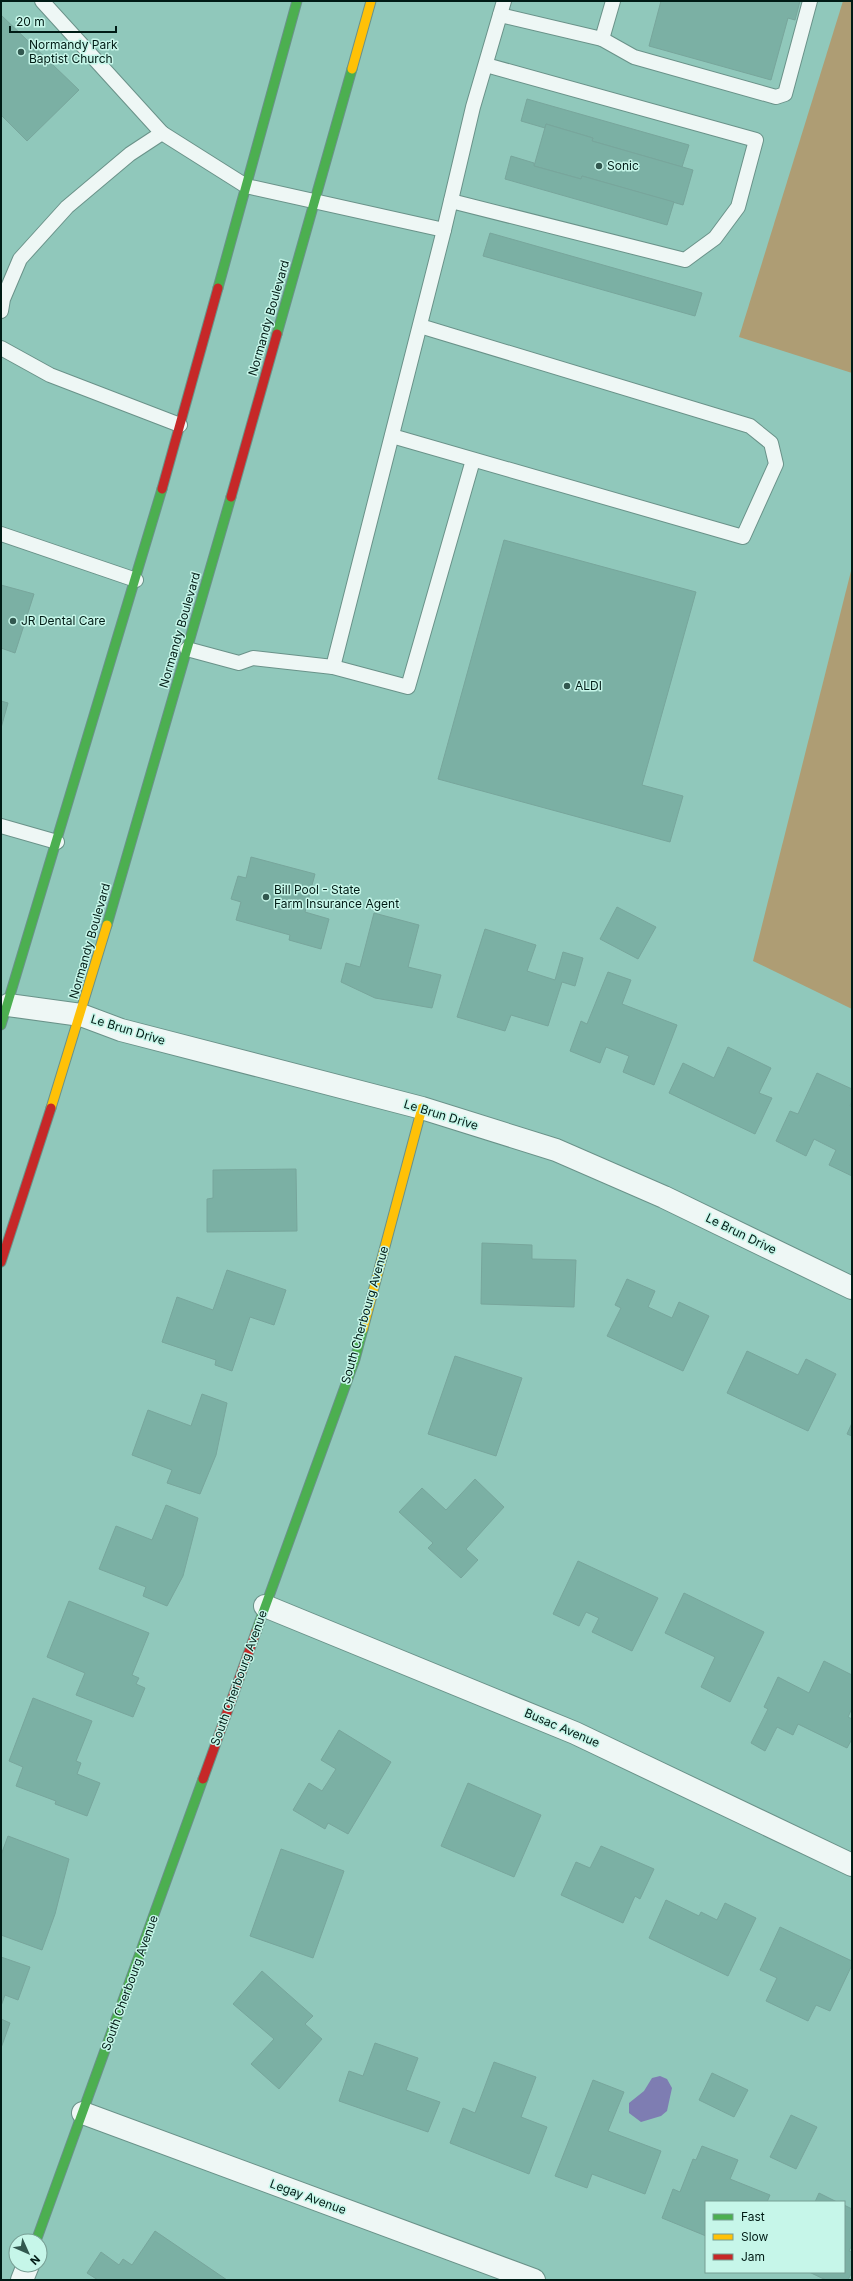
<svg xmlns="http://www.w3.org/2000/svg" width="853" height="2281" font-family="Inter,sans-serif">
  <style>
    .forest { fill: #ae9d74 }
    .water { fill: #7e7db2 }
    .building { fill: #7bb0a4; stroke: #78a69c }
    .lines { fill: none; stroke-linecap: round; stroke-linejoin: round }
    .lane-casing { stroke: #6a9289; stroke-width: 16 }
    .street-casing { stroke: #6a9289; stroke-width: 24 }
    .fast-casing { stroke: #6a9289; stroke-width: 11 }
    .slow-casing { stroke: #6a9289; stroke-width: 11 }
    .jam-casing { stroke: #6a9289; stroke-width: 11 }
    .lane { stroke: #eef7f5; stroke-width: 14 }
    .street { stroke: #eef7f5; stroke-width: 22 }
    .fast { stroke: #4caf50; stroke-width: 9 }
    .slow { stroke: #ffc107; stroke-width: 9 }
    .jam { stroke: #c62828; stroke-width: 9 }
    .poi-dot { fill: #32584f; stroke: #c6f6e9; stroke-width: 1.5 }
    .labels { text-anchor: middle; stroke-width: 3; stroke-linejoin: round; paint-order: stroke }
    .poi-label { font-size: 12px; fill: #001b15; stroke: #c6f6e9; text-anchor: start }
    .street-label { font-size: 12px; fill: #001b15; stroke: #c6f6e9 }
  </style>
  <rect width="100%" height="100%" fill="#90c8bb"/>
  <g class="forest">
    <polygon points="843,1 852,1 852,373 739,337"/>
    <polygon points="852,567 852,1009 753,961"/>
  </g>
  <polygon class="water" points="660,2076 667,2079 672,2088 667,2111 661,2116 641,2122 629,2113 629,2103 644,2091 652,2078"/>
  <g class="building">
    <polygon points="661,1 800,1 795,20 788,18 771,80 649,46"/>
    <polygon points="1,15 79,90 27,141 1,115"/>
    <polygon points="527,99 689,145 682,167 592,141 593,138 546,124 545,128 521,121"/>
    <polygon points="546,124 593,138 592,141 693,170 683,205 582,176 581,179 534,166"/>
    <polygon points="511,156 534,163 534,166 581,179 582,176 674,202 667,225 505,179"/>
    <polygon points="490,233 702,293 695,316 483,256"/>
    <polygon points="504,540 696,592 642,785 683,796 670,842 438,779"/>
    <polygon points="1,585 34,594 15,653 1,648"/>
    <polygon points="1,701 8,703 1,728"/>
    <polygon points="251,857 315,874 305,912 329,919 321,949 289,940 290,935 236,920 241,902 231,899 238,876 246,878"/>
    <polygon points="617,907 656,927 638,959 600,939"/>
    <polygon points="374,913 419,925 408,967 441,975 432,1008 375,998 341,982 346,963 360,967"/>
    <polygon points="485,929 536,945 527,971 555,980 563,952 583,958 575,986 562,982 548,1026 511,1015 505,1031 457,1017"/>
    <polygon points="608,972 631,980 622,1004 677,1025 654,1085 623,1072 629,1056 606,1047 600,1063 570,1051 581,1021 587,1024"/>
    <polygon points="728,1047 771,1068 759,1093 772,1098 755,1134 669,1093 683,1063 714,1078"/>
    <polygon points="817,1073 852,1089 852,1101 850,1106 852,1107 852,1176 829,1165 836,1150 814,1139 806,1156 776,1141 790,1111 798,1114"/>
    <polygon points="296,1169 297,1231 207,1232 207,1199 213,1198 213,1170"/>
    <polygon points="482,1243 532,1245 532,1259 576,1260 574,1307 481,1304"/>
    <polygon points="227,1270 286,1290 274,1325 250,1317 232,1371 215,1365 216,1360 162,1342 177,1297 213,1310"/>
    <polygon points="627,1279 655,1291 648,1307 672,1318 679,1302 709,1316 683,1371 607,1336 621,1308 615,1305"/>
    <polygon points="747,1351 798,1375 806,1359 836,1374 808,1431 727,1393"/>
    <polygon points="455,1356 522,1378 496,1456 428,1434"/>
    <polygon points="202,1394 227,1403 216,1455 200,1494 167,1483 172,1470 132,1455 148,1410 191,1426"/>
    <polygon points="852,1423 852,1436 847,1434"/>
    <polygon points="475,1479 504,1507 466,1549 478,1560 461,1578 428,1548 433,1543 399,1512 422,1488 446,1510"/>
    <polygon points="166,1505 198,1518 183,1576 167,1606 143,1596 146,1587 99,1569 116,1526 152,1540"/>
    <polygon points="578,1561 658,1598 632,1651 592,1632 599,1618 586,1612 579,1626 553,1614"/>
    <polygon points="684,1593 764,1632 730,1702 701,1687 715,1657 665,1633"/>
    <polygon points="69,1601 149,1633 132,1675 139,1678 136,1684 145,1688 133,1717 76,1695 85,1673 47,1657"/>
    <polygon points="824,1661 852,1675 852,1708 848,1717 852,1719 852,1739 847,1748 798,1724 793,1735 777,1727 765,1751 751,1743 768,1709 764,1707 778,1677 809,1693"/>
    <polygon points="33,1698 92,1721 76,1761 81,1763 77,1774 100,1783 87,1816 55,1804 56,1801 16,1786 23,1767 9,1761"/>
    <polygon points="339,1730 391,1762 348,1834 328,1823 325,1829 293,1810 309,1783 322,1791 336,1769 321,1760"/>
    <polygon points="468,1783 541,1815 514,1877 441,1846"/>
    <polygon points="8,1836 69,1859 55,1914 42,1950 1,1935 1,1855"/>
    <polygon points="601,1846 654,1869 640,1899 635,1896 623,1923 561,1895 576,1862 590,1868"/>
    <polygon points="281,1849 344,1871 313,1958 250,1936"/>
    <polygon points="666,1900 699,1916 701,1912 717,1920 725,1903 756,1918 728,1976 649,1938"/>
    <polygon points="780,1927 852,1961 852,1965 830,2011 816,2005 808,2021 766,2001 777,1978 760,1970"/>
    <polygon points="1,1957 30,1967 18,2000 5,1995 1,2006"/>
    <polygon points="262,1971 313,2016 305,2024 322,2039 279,2089 251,2064 274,2039 233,2004"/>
    <polygon points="1,2019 10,2023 1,2048"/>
    <polygon points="375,2043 418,2058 406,2090 440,2102 428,2132 339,2101 349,2071 363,2076"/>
    <polygon points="494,2062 536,2077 521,2117 547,2127 529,2174 450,2143 463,2108 475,2113"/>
    <polygon points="712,2073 748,2090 734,2117 699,2100"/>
    <polygon points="593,2080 624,2092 608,2131 661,2151 645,2194 592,2174 587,2188 555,2176"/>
    <polygon points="791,2115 817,2127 796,2169 770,2157"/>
    <polygon points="702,2146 738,2160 730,2179 770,2195 767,2202 706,2202 706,2236 662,2218 673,2189 680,2192 693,2159 696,2160"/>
    <polygon points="819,2193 837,2202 815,2202"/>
    <polygon points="844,2205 852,2209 852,2245 849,2251 852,2252 852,2272 848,2280 826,2280 809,2272 844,2272"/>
    <polygon points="155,2231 227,2280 98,2280 87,2273 101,2252 119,2265 123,2259 132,2265"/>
  </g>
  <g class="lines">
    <g class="lane-casing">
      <g id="lane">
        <polyline points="42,1 162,133"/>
        <polyline points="500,15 602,39 613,1"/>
        <polyline points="602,39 634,57 776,97 785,94 810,1"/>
        <polyline points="451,201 685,260 715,238 738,207 756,140 486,65"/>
        <polyline points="1,311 3,299 20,259 67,207 130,154 162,133 246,186 444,230 473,107 504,1"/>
        <polyline points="1,348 50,375 180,425"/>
        <polyline points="392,436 743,537 776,464 771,443 750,426 420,326"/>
        <polyline points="1,534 136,580"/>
        <polyline points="187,649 239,663 253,658 333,667 408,687 473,460"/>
        <polyline points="333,667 444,230"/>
        <polyline points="1,826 57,842"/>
      </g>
    </g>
    <g class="street-casing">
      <g id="street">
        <polyline points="8,1005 81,1015 121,1030 422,1108 556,1150 664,1197 852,1288"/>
        <polyline points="265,1606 575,1733 852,1865"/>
        <polyline points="83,2113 534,2280"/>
        <polyline points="22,2280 28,2265"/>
      </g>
    </g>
    <g class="fast-casing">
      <g id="fast">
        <polyline points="218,288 297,1"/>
        <polyline points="277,334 352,69"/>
        <polyline points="107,925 231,497"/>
        <polyline points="1,1025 162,489"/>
        <polyline points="256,1632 355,1359 363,1329"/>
        <polyline points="36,2241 203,1779"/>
      </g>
    </g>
    <g class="slow-casing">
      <g id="slow">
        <polyline points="352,69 371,1"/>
        <polyline points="51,1108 107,925"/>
        <polyline points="363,1329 422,1108"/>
      </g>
    </g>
    <g class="jam-casing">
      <g id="jam">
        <polyline points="162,489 218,288"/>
        <polyline points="231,497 277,334"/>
        <polyline points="1,1262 51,1108"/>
        <polyline points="203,1779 256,1632"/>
      </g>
    </g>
    <use href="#lane" class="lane"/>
    <use href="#street" class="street"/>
    <use href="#fast" class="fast"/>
    <use href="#slow" class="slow"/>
    <use href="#jam" class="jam"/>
  </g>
  <g class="poi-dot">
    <circle cx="21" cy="52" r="4"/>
    <circle cx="599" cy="166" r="4"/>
    <circle cx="13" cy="621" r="4"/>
    <circle cx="567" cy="686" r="4"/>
    <circle cx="266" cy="897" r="4"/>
  </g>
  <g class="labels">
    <g class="poi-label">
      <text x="29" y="49">Normandy Park<tspan x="29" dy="14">Baptist Church</tspan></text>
      <text x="607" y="170">Sonic</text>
      <text x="21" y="625">JR Dental Care</text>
      <text x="575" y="690">ALDI</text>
      <text x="274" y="894">Bill Pool - State<tspan x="274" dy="14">Farm Insurance Agent</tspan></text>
    </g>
    <g class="street-label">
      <text transform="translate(269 318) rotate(-74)" y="4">Normandy Boulevard</text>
      <text transform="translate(180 630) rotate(-74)" y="4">Normandy Boulevard</text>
      <text transform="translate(90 941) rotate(-74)" y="4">Normandy Boulevard</text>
      <text transform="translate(128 1030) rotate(17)" y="4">Le Brun Drive</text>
      <text transform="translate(441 1115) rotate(17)" y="4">Le Brun Drive</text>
      <text transform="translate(741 1234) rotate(26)" y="4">Le Brun Drive</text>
      <text transform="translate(365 1315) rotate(-74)" y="4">South Cherbourg Avenue</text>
      <text transform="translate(239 1678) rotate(-70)" y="4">South Cherbourg Avenue</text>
      <text transform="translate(562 1728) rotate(23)" y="4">Busac Avenue</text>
      <text transform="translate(130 1983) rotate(-70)" y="4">South Cherbourg Avenue</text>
      <text transform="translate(308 2197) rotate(20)" y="4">Legay Avenue</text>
    </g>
  </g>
  <rect width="853" height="2281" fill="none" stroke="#001b15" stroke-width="4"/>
  <rect x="705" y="2201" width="140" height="72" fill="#c6f6e9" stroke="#779e94"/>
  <rect x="713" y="2214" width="20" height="6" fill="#4caf50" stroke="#779e94"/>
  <text x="741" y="2221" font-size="12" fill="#001b15">Fast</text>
  <rect x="713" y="2234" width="20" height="6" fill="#ffc107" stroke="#779e94"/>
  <text x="741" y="2241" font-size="12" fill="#001b15">Slow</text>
  <rect x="713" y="2254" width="20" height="6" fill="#c62828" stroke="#779e94"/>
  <text x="741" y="2261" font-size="12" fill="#001b15">Jam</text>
  <g transform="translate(28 2253) rotate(135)"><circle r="19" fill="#c6f6e9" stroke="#779e94"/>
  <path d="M0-3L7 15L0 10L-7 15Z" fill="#32584f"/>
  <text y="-6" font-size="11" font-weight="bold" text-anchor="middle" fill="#001b15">N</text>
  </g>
  <path d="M10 26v6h106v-6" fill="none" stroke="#001b15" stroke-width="2"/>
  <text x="16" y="26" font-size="12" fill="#001b15" stroke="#c6f6e9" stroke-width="3" paint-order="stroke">20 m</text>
</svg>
